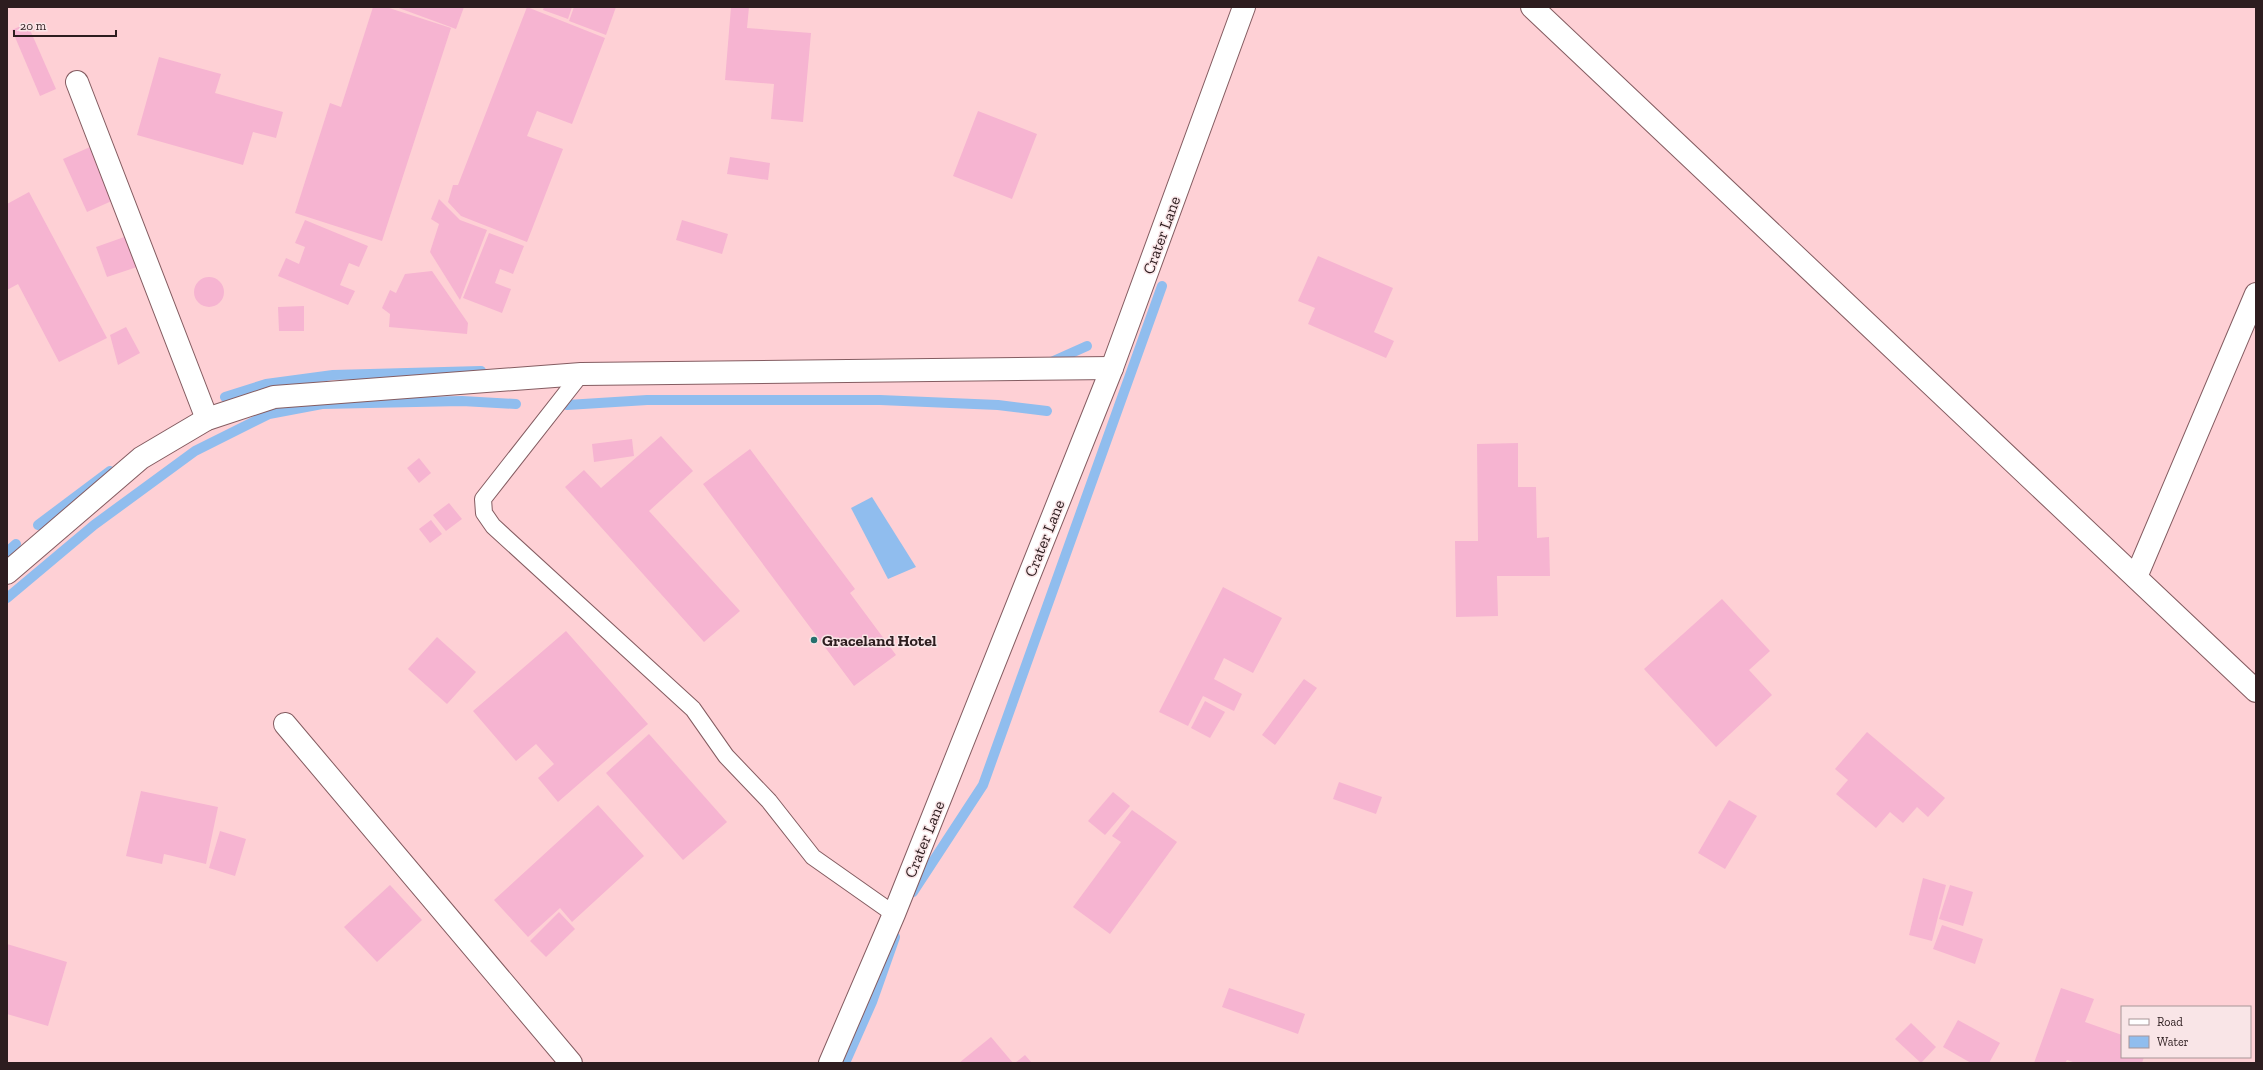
<svg xmlns="http://www.w3.org/2000/svg" width="2263" height="1070" font-family="'Zilla Slab',serif">
  <style>
    .water { fill: #90bdee }
    .lines { fill: none; stroke-linecap: round; stroke-linejoin: round }
    .stream { stroke: #90bdee; stroke-width: 10 }
    .building { fill: #f6b4d1 }
    .lane-casing { stroke: #845c61; stroke-width: 18 }
    .street-casing { stroke: #845c61; stroke-width: 24 }
    .lane { stroke: #fff; stroke-width: 16 }
    .street { stroke: #fff; stroke-width: 22 }
    .poi-dot { fill: #26706d; stroke: #f9e5e7; stroke-width: 1.5 }
    .labels { text-anchor: middle; stroke-width: 3; stroke-linejoin: round; paint-order: stroke }
    .street-label { font-size: 16px; fill: #2d1d1f; stroke: #f9e5e7 }
    .poi-label { font-size: 16px; font-weight: bold; fill: #2d1d1f; stroke: #f9e5e7; text-anchor: start }
  </style>
  <rect width="100%" height="100%" fill="#fed0d5"/>
  <polygon class="water" points="872,497 916,567 888,579 851,508"/>
  <g class="lines">
    <g class="stream">
      <polyline points="1049,363 1087,346"/>
      <polyline points="225,397 266,384 333,375 481,371"/>
      <polyline points="567,405 647,400 880,400 998,405 1047,411"/>
      <polyline points="38,525 110,471"/>
      <polyline points="7,552 16,544"/>
      <polyline points="7,598 94,525 195,451 269,414 322,404 462,401 516,404"/>
      <polyline points="913,892 983,785 1162,286"/>
      <polyline points="845,1063 872,1002 895,937"/>
    </g>
  </g>
  <g class="building">
    <polygon points="373,7 386,7 451,28 382,241 295,213 330,103 341,107"/>
    <polygon points="396,7 464,7 456,29"/>
    <polygon points="527,7 605,38 572,124 537,111 527,136 563,149 527,242 461,216 448,202 453,185 458,185"/>
    <polygon points="544,7 572,7 568,19 543,10"/>
    <polygon points="574,7 616,7 606,35 569,21"/>
    <polygon points="731,7 749,7 747,28 811,33 803,122 771,119 774,84 725,80"/>
    <polygon points="27,23 56,89 40,96 12,30"/>
    <polygon points="159,57 221,74 215,93 283,112 276,138 253,132 243,165 137,135"/>
    <polygon points="978,111 1037,134 1012,199 953,176"/>
    <polygon points="90,147 114,200 87,212 63,159"/>
    <polygon points="730,157 770,163 768,180 727,174"/>
    <polygon points="29,192 107,338 59,362 18,284 7,290 7,204"/>
    <polygon points="439,199 460,220 487,230 460,300 430,252 439,224 431,219"/>
    <polygon points="305,220 368,246 359,267 349,263 340,285 355,291 348,305 278,276 286,258 299,264 305,247 295,243"/>
    <polygon points="682,220 728,234 722,254 676,240"/>
    <polygon points="489,233 524,246 513,274 500,269 495,283 511,289 502,313 463,298"/>
    <polygon points="130,235 140,266 107,277 96,247"/>
    <polygon points="1318,256 1393,288 1374,332 1394,341 1386,358 1308,324 1315,308 1298,301"/>
    <polygon points="432,271 468,323 467,334 389,327 390,314 382,308 390,290 396,293 405,274"/>
    <circle cx="209" cy="292" r="15"/>
    <polygon points="304,306 304,331 279,331 278,307"/>
    <polygon points="126,327 140,353 118,365 110,335"/>
    <polygon points="661,436 693,471 649,511 740,611 704,642 565,487 584,470 601,488"/>
    <polygon points="632,439 634,456 594,462 592,444"/>
    <polygon points="1518,443 1518,487 1536,487 1537,538 1549,537 1550,576 1497,576 1498,616 1456,617 1455,541 1478,541 1477,444"/>
    <polygon points="750,449 855,589 850,593 896,655 854,686 703,484"/>
    <polygon points="419,458 431,473 419,483 407,468"/>
    <polygon points="449,503 462,519 446,531 433,515"/>
    <polygon points="431,520 442,534 430,543 419,529"/>
    <polygon points="1223,587 1282,618 1253,673 1224,658 1214,679 1242,694 1234,711 1203,696 1188,726 1159,712"/>
    <polygon points="1722,599 1770,651 1749,670 1772,695 1716,747 1644,669"/>
    <polygon points="566,631 648,724 558,802 538,778 554,764 536,744 516,761 473,711"/>
    <polygon points="437,637 476,672 447,704 408,669"/>
    <polygon points="1304,679 1317,688 1275,745 1262,735"/>
    <polygon points="1205,701 1225,712 1210,738 1191,728"/>
    <polygon points="1867,732 1945,798 1928,817 1917,807 1903,823 1890,812 1876,828 1836,794 1848,780 1835,769"/>
    <polygon points="649,734 727,822 683,860 606,773"/>
    <polygon points="1339,782 1382,797 1376,814 1333,799"/>
    <polygon points="141,791 218,807 206,864 164,854 162,864 126,856"/>
    <polygon points="1113,792 1130,806 1105,835 1088,821"/>
    <polygon points="1729,800 1757,816 1725,869 1698,853"/>
    <polygon points="598,805 644,856 572,922 560,908 528,937 494,900"/>
    <polygon points="1132,810 1177,842 1110,934 1073,907 1121,842 1112,836"/>
    <polygon points="220,831 246,839 235,876 209,868"/>
    <polygon points="1923,878 1946,885 1932,941 1909,935"/>
    <polygon points="390,885 422,920 377,962 344,927"/>
    <polygon points="1950,885 1973,892 1963,926 1939,919"/>
    <polygon points="559,912 575,929 546,957 530,941"/>
    <polygon points="1942,925 1983,939 1975,964 1933,949"/>
    <polygon points="7,944 67,962 48,1026 7,1014"/>
    <polygon points="1229,988 1305,1014 1298,1034 1222,1007"/>
    <polygon points="2061,988 2094,999 2085,1022 2122,1035 2122,1057 2144,1057 2142,1063 2076,1063 2067,1060 2065,1063 2034,1063"/>
    <polygon points="1958,1020 2000,1043 1989,1063 1971,1063 1943,1047"/>
    <polygon points="1911,1023 1936,1047 1921,1063 1895,1039"/>
    <polygon points="991,1037 1013,1063 959,1063"/>
    <polygon points="1025,1055 1032,1063 1015,1063"/>
  </g>
  <g class="lines">
    <g class="lane-casing">
      <polyline id="lane" points="581,374 483,499 484,513 493,526 693,709 726,756 769,801 813,857 894,914"/>
    </g>
    <g class="street-casing">
      <g id="street">
        <polyline points="1532,7 2256,691"/>
        <polyline points="77,82 207,419"/>
        <polyline points="7,573 141,458 207,419 274,397 581,374 1112,368"/>
        <polyline points="2136,577 2256,294"/>
        <polyline points="285,724 571,1063"/>
        <polyline points="830,1063 894,914 1112,368 1244,7"/>
      </g>
    </g>
    <use href="#lane" class="lane"/>
    <use href="#street" class="street"/>
  </g>
  <circle class="poi-dot" cx="814" cy="640" r="4"/>
  <g class="labels">
    <g class="street-label">
      <text transform="translate(1161 235) rotate(-70)" y="6">Crater Lane</text>
      <text transform="translate(1044 538) rotate(-68)" y="6">Crater Lane</text>
      <text transform="translate(924 839) rotate(-68)" y="6">Crater Lane</text>
    </g>
    <g class="poi-label">
      <text x="822" y="646">Graceland Hotel</text>
    </g>
  </g>
  <rect width="2263" height="1070" fill="none" stroke="#2d1d1f" stroke-width="16"/>
  <rect x="2121" y="1006" width="130" height="52" fill="#f9e5e7" stroke="#a79597"/>
  <rect x="2129" y="1019" width="20" height="6" fill="#ffffff" stroke="#a79597"/>
  <text x="2157" y="1026" font-size="12" fill="#2d1d1f">Road</text>
  <rect x="2129" y="1036" width="20" height="12" fill="#90bdee" stroke="#a79597"/>
  <text x="2157" y="1046" font-size="12" fill="#2d1d1f">Water</text>
  <path d="M14 30v6h102v-6" fill="none" stroke="#2d1d1f" stroke-width="2"/>
  <text x="20" y="30" font-size="12" fill="#2d1d1f" stroke="#f9e5e7" stroke-width="3" paint-order="stroke">20 m</text>
</svg>
